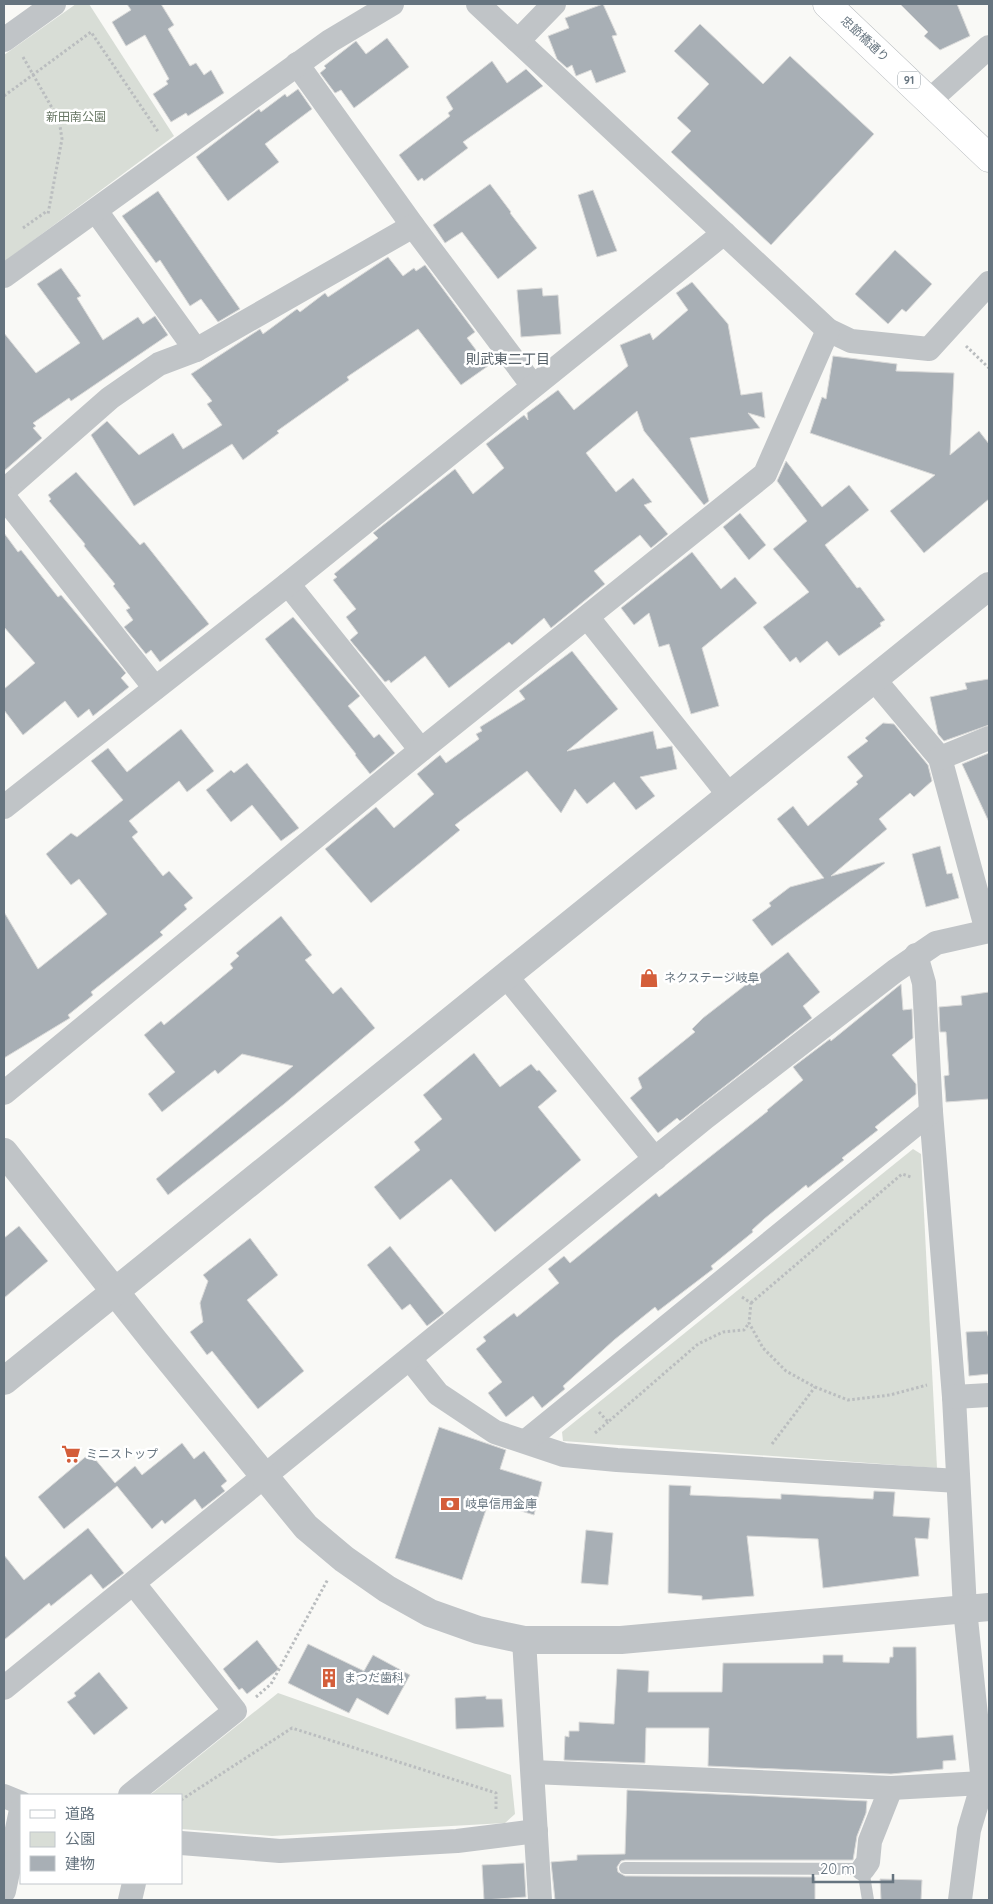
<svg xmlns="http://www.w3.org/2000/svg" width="993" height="1904" font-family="Quicksand,'Noto Sans JP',sans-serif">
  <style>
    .green { fill: #d8ddd6 }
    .building { fill: #a8afb5; stroke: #dadad9 }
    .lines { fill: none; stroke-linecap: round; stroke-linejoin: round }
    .primary-casing { stroke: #b4b8bc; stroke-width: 29 }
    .path { stroke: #babdbf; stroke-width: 3; stroke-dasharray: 2.5 2.5; stroke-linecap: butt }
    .service { stroke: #c0c4c7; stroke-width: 12 }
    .minor { stroke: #c0c4c7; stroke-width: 24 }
    .tertiary { stroke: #c0c4c7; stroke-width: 28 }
    .primary { stroke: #fff; stroke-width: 28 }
    .labels { text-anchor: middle; stroke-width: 5; stroke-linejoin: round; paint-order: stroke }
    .shield { fill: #fff; stroke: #949ea5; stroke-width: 1 }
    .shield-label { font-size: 11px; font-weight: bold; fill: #66747f }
    .street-label { font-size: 12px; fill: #66747f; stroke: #fff }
    .park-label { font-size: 12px; fill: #687765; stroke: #fff }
    .poi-label { font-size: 12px; fill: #66747f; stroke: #fff; text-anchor: start }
    .neighbourhood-label { font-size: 14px; fill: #57626a; stroke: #fff }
  </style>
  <rect width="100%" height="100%" fill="#f9f9f6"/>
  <g class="green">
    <polygon points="76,4 89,4 174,136 4,262 4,55"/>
    <polygon points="913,1149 921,1154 937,1468 563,1441 562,1432"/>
    <polygon points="278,1693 511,1775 515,1814 505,1823 272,1836 181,1829 181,1795 150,1795"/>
  </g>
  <g class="building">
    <polygon points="127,4 161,4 174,25 168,29 190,66 196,63 204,75 211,70 224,93 188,116 186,113 171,122 153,94 168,84 166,81 169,79 145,35 126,46 112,22 131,10"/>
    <polygon points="603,4 617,35 612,36 626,72 596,83 591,70 576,76 572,65 567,68 557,59 548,36 569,28 565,18"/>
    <polygon points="900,4 957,4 970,36 940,50 924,36 928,32"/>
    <polygon points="700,24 763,84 790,56 874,134 771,245 671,152 691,131 677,118 709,84 674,51"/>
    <polygon points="387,38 409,67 354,108 341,90 335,93 320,73 326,68 324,66 356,41 366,54"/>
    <polygon points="492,61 507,83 526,69 543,86 463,142 468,148 424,181 422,178 418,181 399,155 450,116 448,113 453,109 446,97"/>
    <polygon points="298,89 312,109 265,144 279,162 228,201 196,157 259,109 261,112 285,94 287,97"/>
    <polygon points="490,184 511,212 510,213 537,248 498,279 462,232 445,243 433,225"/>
    <polygon points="593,190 617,251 597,257 578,195"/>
    <polygon points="158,191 240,309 218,322 201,299 190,306 160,260 156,263 122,216"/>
    <polygon points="895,250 932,284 906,312 902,309 888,324 855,294"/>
    <polygon points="388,257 403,276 414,268 416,271 425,265 475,332 467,338 488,366 461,385 418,329 347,377 349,380 277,431 279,433 243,460 232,444 134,506 91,435 107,421 139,455 173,433 183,449 222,425 207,404 212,401 191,374 260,329 263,334 297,309 300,312 325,293 328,297"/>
    <polygon points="61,268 81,296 77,298 103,340 138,317 143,324 155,316 168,335 71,401 69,398 33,423 36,426 33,428 42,438 4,471 4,333 36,373 80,343 37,284"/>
    <polygon points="692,282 728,324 741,395 762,392 765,418 748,413 760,428 690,438 709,501 704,505 644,431 637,411 586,453 616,492 633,478 652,502 644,505 668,534 651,548 640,535 594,571 605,584 551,628 544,618 512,645 509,642 449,688 425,656 391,683 389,680 385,682 350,640 358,633 346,617 356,609 333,580 337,577 334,574 378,538 373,533 455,469 473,494 504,468 486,444 524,415 528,420 527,413 558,390 574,410 628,366 620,345 650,333 653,340 688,310 676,293"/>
    <polygon points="542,288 543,296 558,295 561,334 521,337 517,290"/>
    <polygon points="833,356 897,364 896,371 954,373 950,455 979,431 989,444 989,499 924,553 890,511 935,475 810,433 822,397 826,399"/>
    <polygon points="786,461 822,507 849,485 869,510 825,545 857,588 860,587 885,620 880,623 881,626 839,656 827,641 800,663 796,657 790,662 763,627 809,592 773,549 807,521 777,481"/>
    <polygon points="76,472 140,545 144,542 209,624 160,662 151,650 146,654 124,627 133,620 126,610 130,608 113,586 115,584 84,546 85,544 49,501 51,499 48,495"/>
    <polygon points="740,513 766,545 749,560 723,527"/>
    <polygon points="4,533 18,552 21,550 58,597 61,595 126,673 121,678 129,687 93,716 89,709 78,718 65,701 23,735 4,710 4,689 35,663 4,627"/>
    <polygon points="692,552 721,589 735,577 757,603 702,648 719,706 691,714 669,644 659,647 649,613 634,625 621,608"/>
    <polygon points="293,617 360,696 348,706 374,738 379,734 395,753 370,774 355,755 356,754 265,639"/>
    <polygon points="572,651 618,709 567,751 653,731 657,749 672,746 677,769 640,777 655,796 636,810 614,782 587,804 575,789 561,813 527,771 455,825 460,830 371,903 325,849 376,807 394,828 434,794 417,774 440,755 446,763 479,739 476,734 482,731 480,727 525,699 519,691"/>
    <polygon points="989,679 989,725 944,741 938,734 930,697 967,689 965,683"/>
    <polygon points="883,723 894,724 928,765 932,781 914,797 910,793 879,819 887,829 831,876 884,862 885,863 772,946 752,920 771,906 769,903 790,887 824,878 777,819 793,806 808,826 858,784 856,782 863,776 847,757 868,741 865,738"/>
    <polygon points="181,729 214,771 187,792 179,781 129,821 138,832 132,837 163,876 169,871 193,898 184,905 187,909 160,932 163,935 91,992 93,995 68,1015 70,1018 4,1058 4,912 38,969 107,914 79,879 71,885 46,854 71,833 77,837 123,800 91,761 108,748 127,772"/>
    <polygon points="989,753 989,822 962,764"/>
    <polygon points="247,763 299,828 281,841 252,805 231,822 206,790 231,770 234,773"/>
    <polygon points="940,846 947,874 952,873 959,898 926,907 912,854"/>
    <polygon points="281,916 312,955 305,960 333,994 341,987 375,1028 284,1104 168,1195 156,1179 293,1066 242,1054 218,1074 215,1070 162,1112 148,1094 175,1072 144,1035 161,1021 164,1025 233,968 230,964 239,956 236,953"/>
    <polygon points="788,952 820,992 803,1006 812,1018 680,1121 677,1118 658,1133 630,1098 642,1088 638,1078 695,1032 692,1029 703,1018"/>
    <polygon points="901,984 903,1010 912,1009 913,1038 892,1055 916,1084 916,1094 875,1127 878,1130 842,1158 844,1160 808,1188 806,1185 764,1219 752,1230 753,1232 711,1266 713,1269 658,1311 655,1307 614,1340 563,1386 565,1389 542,1408 533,1396 506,1417 488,1393 502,1382 476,1349 486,1341 483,1337 514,1313 517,1317 559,1283 548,1269 564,1256 570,1263 656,1193 659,1197 768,1111 767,1110 803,1080 793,1067 830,1039 831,1041"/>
    <polygon points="989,992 989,1099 946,1102 944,1076 949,1075 946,1032 940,1032 939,1007 962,1005 961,996"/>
    <polygon points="474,1053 500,1087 531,1064 537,1071 539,1070 557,1091 538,1107 581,1160 495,1232 451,1179 400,1220 374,1187 420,1150 414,1142 442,1119 423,1095"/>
    <polygon points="19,1226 48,1261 4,1298 4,1238"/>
    <polygon points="250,1238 278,1275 247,1300 304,1371 258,1409 212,1351 207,1355 190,1332 203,1322 200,1303 208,1281 203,1275"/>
    <polygon points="390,1246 444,1313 427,1326 410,1304 402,1310 367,1265"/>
    <polygon points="987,1331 989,1339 989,1374 969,1376 966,1332"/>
    <polygon points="439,1427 506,1450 500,1469 542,1482 534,1515 489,1501 462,1580 395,1558"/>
    <polygon points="182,1443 194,1459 204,1451 227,1481 221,1486 225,1491 202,1509 195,1499 165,1524 162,1520 152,1529 117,1486 64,1529 38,1497 90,1453 115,1483 135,1466 142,1475"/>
    <polygon points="669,1485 691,1486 690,1495 781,1499 781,1494 873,1499 874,1491 895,1492 893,1516 930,1518 928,1539 915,1538 919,1576 823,1588 818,1539 747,1536 754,1596 702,1600 702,1596 668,1593"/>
    <polygon points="88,1528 124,1573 103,1589 91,1574 51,1606 49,1603 4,1640 4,1555 24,1580"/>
    <polygon points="586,1530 613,1533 608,1585 581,1583"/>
    <polygon points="257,1640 279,1669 247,1694 242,1688 239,1690 223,1669"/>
    <polygon points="308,1644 364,1671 373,1655 410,1675 388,1715 357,1698 349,1713 288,1683"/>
    <polygon points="893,1647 916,1647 917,1738 953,1735 956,1760 943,1761 943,1769 891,1774 708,1766 709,1728 646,1728 645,1763 564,1760 565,1736 569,1737 569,1731 579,1731 579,1722 614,1724 617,1669 649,1671 648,1692 722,1692 723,1663 823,1663 823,1655 843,1655 843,1662 889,1663 890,1657 893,1657"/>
    <polygon points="99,1672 128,1708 94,1735 67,1702 76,1696 74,1693"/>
    <polygon points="486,1696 486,1699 502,1699 504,1727 456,1729 455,1698"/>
    <polygon points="627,1790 867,1801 866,1813 857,1836 853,1860 625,1860 621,1861 617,1867 618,1872 625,1876 815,1877 815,1900 555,1900 551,1862 577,1860 577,1855 625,1854"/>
    <polygon points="524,1863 526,1897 484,1900 482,1865"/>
    <polygon points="880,1879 922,1880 921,1900 881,1900"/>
  </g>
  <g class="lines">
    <g class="primary-casing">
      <polyline id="primary" points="827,4 989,158"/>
    </g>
    <g class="path">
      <polyline points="23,57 59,120 62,139 48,214"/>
      <polyline points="4,96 91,32 159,133"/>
      <polyline points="23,228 47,211"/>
      <polyline points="966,346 989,368"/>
      <polyline points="742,1297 751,1303 749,1323 763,1348 786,1371 815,1387 848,1400 890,1395 927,1385"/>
      <polyline points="751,1303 902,1174 911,1177"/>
      <polyline points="599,1412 608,1422 698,1344 723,1332 744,1330 749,1323"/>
      <polyline points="595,1433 608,1422"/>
      <polyline points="772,1444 815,1387"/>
      <polyline points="256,1697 271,1684 328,1579"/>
      <polyline points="181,1800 292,1728 496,1793 496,1811"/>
    </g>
    <polyline class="service" points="625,1868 863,1869 868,1900"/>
    <g class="minor">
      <polyline points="478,4 724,233"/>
      <polyline points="4,40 54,4"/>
      <polyline points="518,41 554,4"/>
      <polyline points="297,64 413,226 533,386"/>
      <polyline points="930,100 989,47"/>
      <polyline points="96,211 196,350"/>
      <polyline points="4,276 330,41 392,4"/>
      <polyline points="4,491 110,398 159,364 196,350 413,226"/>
      <polyline points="4,497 155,688"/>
      <polyline points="288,584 421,750"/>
      <polyline points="588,618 729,795"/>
      <polyline points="873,678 940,758 987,931"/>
      <polyline points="940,758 989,738"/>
      <polyline points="4,807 288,584 724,233 828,330 851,341 929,349 989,283"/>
      <polyline points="916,955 924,983 931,1112 954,1397 965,1609 983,1783 969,1830 960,1900"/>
      <polyline points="506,976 655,1159"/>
      <polyline points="4,1093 421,750 765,474 828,330"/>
      <polyline points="410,1359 438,1394 495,1432 564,1455 617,1460 958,1481"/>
      <polyline points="954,1397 989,1395"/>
      <polyline points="526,1441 931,1112"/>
      <polyline points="524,1640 540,1900"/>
      <polyline points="4,1688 706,1117 895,971 936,943 989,931"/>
      <polyline points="533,1772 891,1788 983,1783"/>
      <polyline points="130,1795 235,1711 134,1584"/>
      <polyline points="4,1796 21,1803"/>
      <polyline points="181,1843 280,1851 457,1841 536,1831"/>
      <polyline points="863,1869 868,1862 870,1841 891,1788"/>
      <polyline points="4,1891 21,1810"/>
      <polyline points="130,1900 134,1883"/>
    </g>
    <g class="tertiary">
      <polyline points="4,1152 155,1342 306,1527 344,1559 387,1589 430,1613 478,1630 524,1640 621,1640 989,1607"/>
      <polyline points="4,1381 989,586"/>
    </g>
    <use href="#primary" class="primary"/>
  </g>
  <defs>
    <g id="shop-bare" transform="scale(1.5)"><path d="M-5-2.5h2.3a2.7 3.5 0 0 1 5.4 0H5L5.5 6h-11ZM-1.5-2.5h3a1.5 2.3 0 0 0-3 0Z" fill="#d45e3a" stroke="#fff" stroke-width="2.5" paint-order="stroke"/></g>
    <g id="supermarket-bare" transform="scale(1.5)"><path d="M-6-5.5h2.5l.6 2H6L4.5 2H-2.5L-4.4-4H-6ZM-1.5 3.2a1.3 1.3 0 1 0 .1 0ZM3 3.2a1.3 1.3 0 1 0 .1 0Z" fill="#d45e3a" stroke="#fff" stroke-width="2.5" paint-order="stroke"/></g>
    <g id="bank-bare" transform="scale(1.5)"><path d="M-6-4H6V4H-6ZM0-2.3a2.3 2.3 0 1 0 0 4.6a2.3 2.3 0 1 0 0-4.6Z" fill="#d45e3a" stroke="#fff" stroke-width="2.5" paint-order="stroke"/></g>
    <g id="building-bare" transform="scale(1.5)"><path d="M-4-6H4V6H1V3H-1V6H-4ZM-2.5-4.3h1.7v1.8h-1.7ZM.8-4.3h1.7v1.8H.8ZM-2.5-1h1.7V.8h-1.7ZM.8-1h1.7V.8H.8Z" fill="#d45e3a" stroke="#fff" stroke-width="2.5" paint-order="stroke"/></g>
  </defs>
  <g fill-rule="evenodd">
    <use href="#shop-bare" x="649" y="978"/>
    <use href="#supermarket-bare" x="71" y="1454"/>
    <use href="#bank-bare" x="450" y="1504"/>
    <use href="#building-bare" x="329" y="1678"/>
  </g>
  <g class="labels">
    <rect class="shield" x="898" y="71.5" width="22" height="17" rx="4"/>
    <g class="shield-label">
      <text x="909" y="84">91</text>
    </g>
    <g class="street-label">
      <text transform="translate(865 39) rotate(43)" y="4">忠節橋通り</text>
    </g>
    <g class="park-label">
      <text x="76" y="121">新田南公園</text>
    </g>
    <g class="poi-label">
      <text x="664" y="982">ネクステージ岐阜</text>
      <text x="86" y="1458">ミニストップ</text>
      <text x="465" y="1508">岐阜信用金庫</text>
      <text x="344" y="1682">まつだ歯科</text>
    </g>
    <g class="neighbourhood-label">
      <text x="508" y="364">則武東二丁目</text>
    </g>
  </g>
  <rect width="993" height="1904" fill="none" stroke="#66747f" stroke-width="10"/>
  <rect x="20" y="1794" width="162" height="90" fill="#ffffff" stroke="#c2c7cc"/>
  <rect x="30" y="1810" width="25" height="8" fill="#ffffff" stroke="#c2c7cc"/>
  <text x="65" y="1819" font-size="15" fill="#66747f">道路</text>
  <rect x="30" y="1832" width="25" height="15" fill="#d8ddd6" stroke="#c2c7cc"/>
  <text x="65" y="1844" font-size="15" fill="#66747f">公園</text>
  <rect x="30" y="1856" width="25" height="15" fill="#a8afb5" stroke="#c2c7cc"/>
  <text x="65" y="1869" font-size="15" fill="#66747f">建物</text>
  <path d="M813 1874v8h80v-8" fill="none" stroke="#66747f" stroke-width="2.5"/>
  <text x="820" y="1874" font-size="15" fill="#66747f" stroke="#ffffff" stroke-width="4" paint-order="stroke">20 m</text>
</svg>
